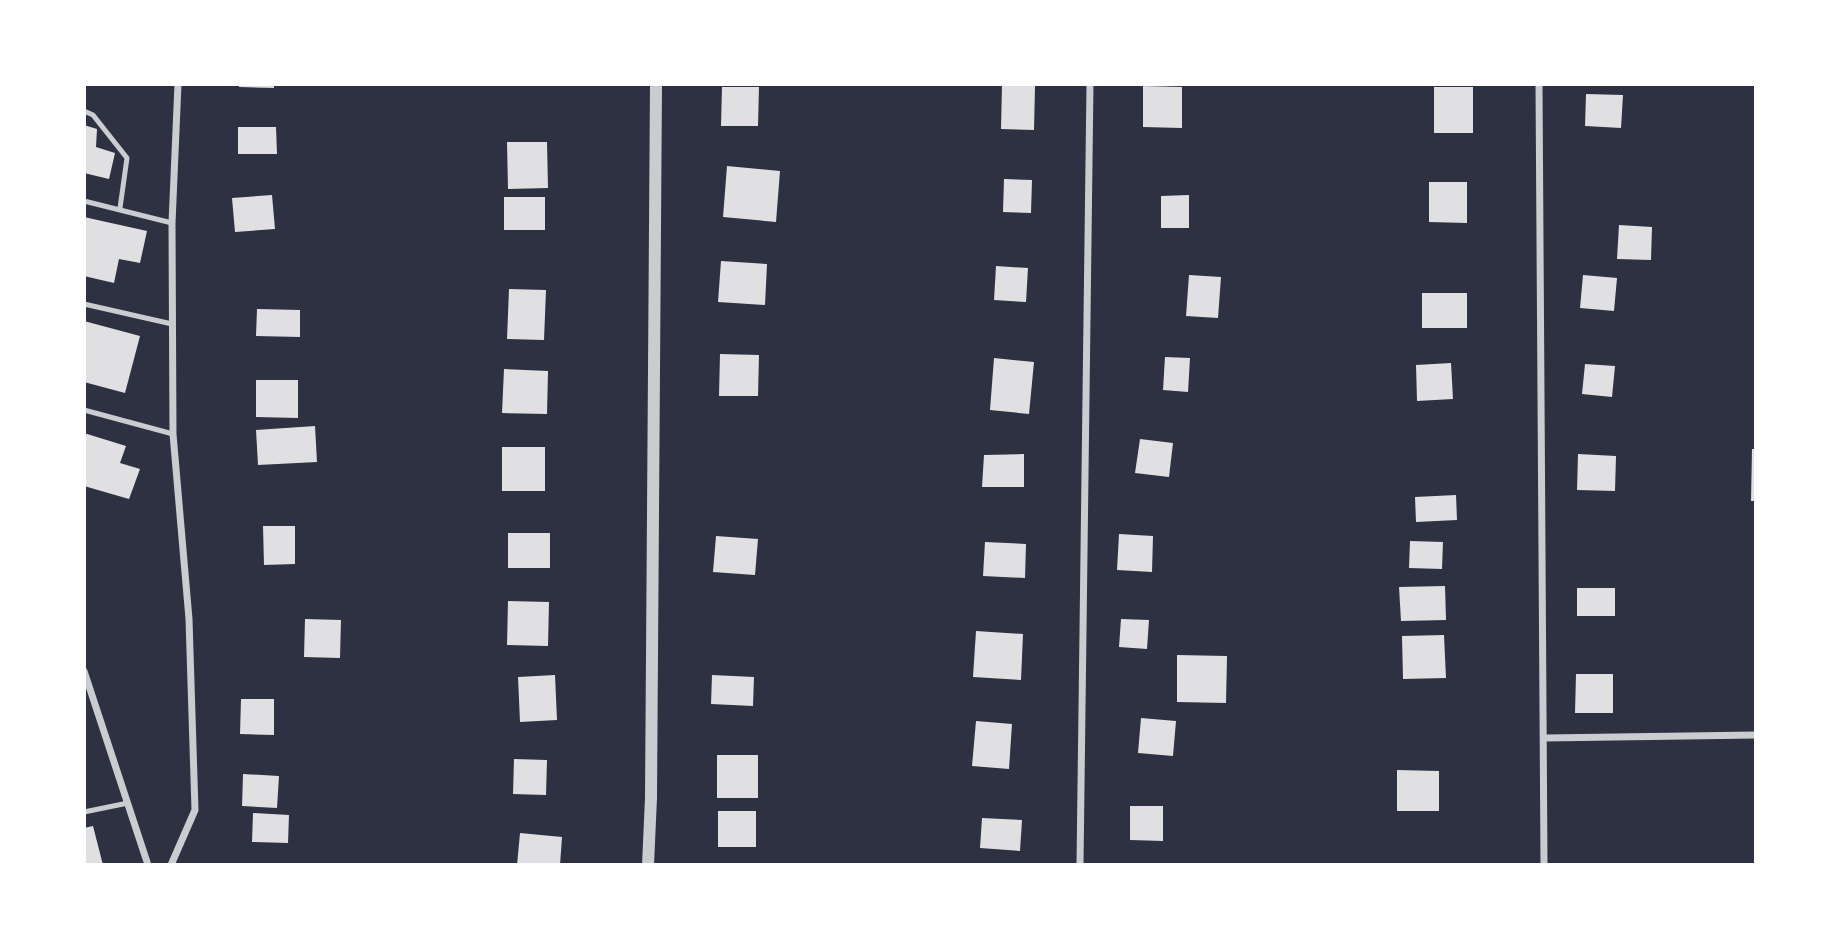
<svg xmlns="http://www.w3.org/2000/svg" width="1840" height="949" font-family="Roboto,sans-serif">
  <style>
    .building { fill: #e0e0e3 }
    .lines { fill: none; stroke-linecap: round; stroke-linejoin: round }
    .service { stroke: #caccd0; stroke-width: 5 }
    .minor { stroke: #caccd0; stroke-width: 7 }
    .tertiary { stroke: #caccd0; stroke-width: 12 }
  </style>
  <rect width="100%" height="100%" fill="#2d3142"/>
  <g class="building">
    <polygon points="239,84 274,84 274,88 239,87"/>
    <polygon points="1002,85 1035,86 1034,130 1001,129"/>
    <polygon points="1143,86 1182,87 1182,128 1143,127"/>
    <polygon points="722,87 759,87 758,126 721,126"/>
    <rect x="1434" y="87" width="39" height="46"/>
    <polygon points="1586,94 1623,95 1621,128 1585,126"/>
    <polygon points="84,125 97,129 96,147 115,153 109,179 84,173"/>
    <polygon points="238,127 276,127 277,154 238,154"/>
    <polygon points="507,142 547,142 548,188 508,189"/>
    <polygon points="727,166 780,171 776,222 723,217"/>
    <polygon points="1004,179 1032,180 1031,213 1003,212"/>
    <polygon points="1429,182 1467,182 1467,223 1429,222"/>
    <polygon points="272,195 275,229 235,232 232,198"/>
    <polygon points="1189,195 1189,228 1161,228 1161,196"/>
    <rect x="504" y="197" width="41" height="33"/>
    <polygon points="84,217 147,231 140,263 119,259 114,283 84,276"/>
    <polygon points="1619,225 1652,227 1651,260 1617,259"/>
    <polygon points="721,261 767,264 765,305 718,302"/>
    <polygon points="996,266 1028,268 1026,302 994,300"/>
    <polygon points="1189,275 1221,277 1218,318 1186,316"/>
    <polygon points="1583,275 1617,278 1614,311 1580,308"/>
    <polygon points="509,289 546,290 544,340 507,339"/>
    <rect x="1422" y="293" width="45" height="35"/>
    <polygon points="257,309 300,310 300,337 256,336"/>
    <polygon points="84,321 140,336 125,393 84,382"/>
    <polygon points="720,354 759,355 758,396 719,396"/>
    <polygon points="1165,357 1190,358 1188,392 1163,390"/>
    <polygon points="994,358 1034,362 1029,414 990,410"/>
    <polygon points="1451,363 1453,399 1417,401 1416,365"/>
    <polygon points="1585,364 1615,366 1612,397 1582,394"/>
    <polygon points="504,369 548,371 547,414 502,413"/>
    <polygon points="256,380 298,380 298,418 256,417"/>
    <polygon points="315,426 317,462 258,465 256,430"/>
    <polygon points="84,433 126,446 120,463 140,469 129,499 84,486"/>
    <polygon points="1140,439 1173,443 1169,477 1135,473"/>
    <rect x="502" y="447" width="43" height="44"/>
    <polygon points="1752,449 1756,449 1756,501 1751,501"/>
    <polygon points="1024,454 1024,487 982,487 984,455"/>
    <polygon points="1578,454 1616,456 1615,491 1577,490"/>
    <polygon points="1456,495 1457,520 1416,522 1415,497"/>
    <polygon points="263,526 295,526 295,564 264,565"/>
    <rect x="508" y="533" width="42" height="35"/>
    <polygon points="1119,534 1153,536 1152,572 1117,570"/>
    <polygon points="716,536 758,539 755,575 713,572"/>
    <polygon points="1410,541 1443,542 1442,569 1409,568"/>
    <polygon points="985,542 1026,544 1025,578 983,576"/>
    <polygon points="1445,586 1446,620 1401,621 1399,587"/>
    <rect x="1577" y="588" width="38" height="28"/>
    <polygon points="508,601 549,602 548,646 507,645"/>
    <polygon points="305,619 341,620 340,658 304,657"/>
    <polygon points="1121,619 1149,620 1147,649 1119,647"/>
    <polygon points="976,631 1023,634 1021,680 973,677"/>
    <polygon points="1444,635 1446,678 1403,679 1402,636"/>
    <polygon points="1177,655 1227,656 1226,703 1177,702"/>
    <polygon points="1576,674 1613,674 1613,713 1575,713"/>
    <polygon points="555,675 557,720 520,722 518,677"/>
    <polygon points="712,675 754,677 753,706 711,704"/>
    <polygon points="241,699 274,699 274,735 240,734"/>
    <polygon points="1141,718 1176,721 1173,756 1138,753"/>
    <polygon points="976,721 1012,724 1009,769 972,766"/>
    <rect x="717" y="755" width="41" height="43"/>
    <polygon points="514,759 547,760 546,795 513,794"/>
    <polygon points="1397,770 1439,771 1439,811 1397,811"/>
    <polygon points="243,774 279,776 277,808 242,806"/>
    <polygon points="1130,806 1163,806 1163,841 1130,840"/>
    <rect x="718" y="811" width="38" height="36"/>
    <polygon points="253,813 289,815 288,843 252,842"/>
    <polygon points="982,818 1022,820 1020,851 980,848"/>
    <polygon points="93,826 103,865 84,865 84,828"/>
    <polygon points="520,833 562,837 560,865 517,865"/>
  </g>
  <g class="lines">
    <g class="service">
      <polyline points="84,111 93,115 127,158 120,208"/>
      <polyline points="84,201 172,223"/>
      <polyline points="84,304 172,324"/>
      <polyline points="84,410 173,434"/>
      <polyline points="84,812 128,803"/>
    </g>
    <g class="minor">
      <polyline points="1539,84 1544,865"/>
      <polyline points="84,671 148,865"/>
      <polyline points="1545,738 1756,735"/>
      <polyline points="171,865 195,810 189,619 173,434 172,223 178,84"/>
      <polyline points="1080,865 1090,84"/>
    </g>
    <polyline class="tertiary" points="648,865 651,798 656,84"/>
  </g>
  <rect width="1840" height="949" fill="none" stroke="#ffffff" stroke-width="172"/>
</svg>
